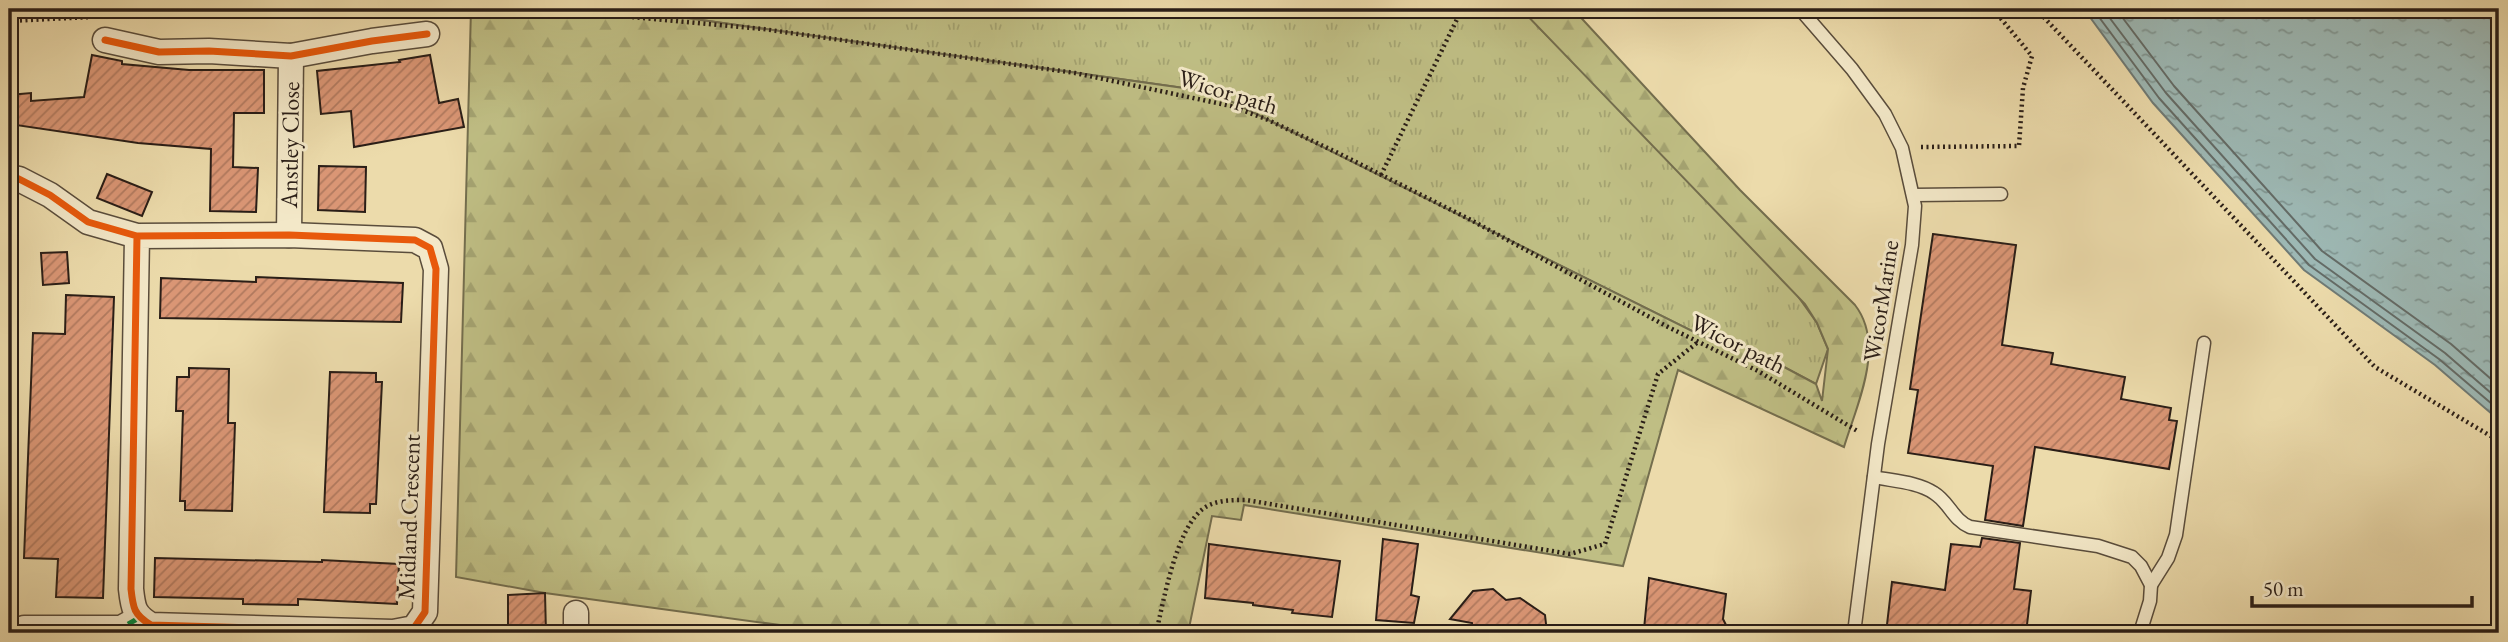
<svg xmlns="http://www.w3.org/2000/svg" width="2508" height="642" font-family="'EB Garamond',serif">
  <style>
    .grass { fill: url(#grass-tufts); stroke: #746e4e; stroke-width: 2 }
    .forest { fill: url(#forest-firs); stroke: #746e4e; stroke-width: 2 }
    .water { fill: url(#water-ripples); stroke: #6f7a75; stroke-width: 2 }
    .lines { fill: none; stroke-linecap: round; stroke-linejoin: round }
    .shore { stroke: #646b66; stroke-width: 2 }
    .building { fill: url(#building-hatch); stroke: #2a1e17; stroke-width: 2 }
    .lane-casing { stroke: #5a4d3c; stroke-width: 15 }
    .street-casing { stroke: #5a4d3c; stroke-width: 27 }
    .path { stroke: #2a1e17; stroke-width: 4.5; stroke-dasharray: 2 3.5; stroke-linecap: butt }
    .lane { stroke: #f3e8c8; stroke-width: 12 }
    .street { stroke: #f3e8c8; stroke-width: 24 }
    .quiet { stroke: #00873e; stroke-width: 5; stroke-dasharray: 10 5; stroke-linecap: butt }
    .cycleway-casing { stroke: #f3e8c8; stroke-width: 11 }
    .cycleway { stroke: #e8590c; stroke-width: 7 }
    .labels { text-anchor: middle; stroke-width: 6; stroke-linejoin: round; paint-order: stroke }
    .street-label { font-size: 24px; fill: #2a1e17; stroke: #f3e8c8 }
  </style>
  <defs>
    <pattern id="grass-tufts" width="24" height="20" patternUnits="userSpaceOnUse" patternTransform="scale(1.75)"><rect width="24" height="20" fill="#bfbe84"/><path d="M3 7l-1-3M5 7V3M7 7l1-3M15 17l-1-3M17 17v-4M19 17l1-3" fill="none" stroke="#a4a371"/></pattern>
    <pattern id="forest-firs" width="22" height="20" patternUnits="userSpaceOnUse" patternTransform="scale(1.75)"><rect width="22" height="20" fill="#bfbe84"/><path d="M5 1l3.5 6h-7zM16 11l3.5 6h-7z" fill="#a4a371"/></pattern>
    <pattern id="water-ripples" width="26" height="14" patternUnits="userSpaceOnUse" patternTransform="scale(1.75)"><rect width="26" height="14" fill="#9db8b4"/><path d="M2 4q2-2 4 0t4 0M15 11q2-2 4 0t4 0" fill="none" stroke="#809591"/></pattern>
    <pattern id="building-hatch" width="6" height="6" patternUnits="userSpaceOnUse" patternTransform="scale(1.75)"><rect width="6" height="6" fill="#da9675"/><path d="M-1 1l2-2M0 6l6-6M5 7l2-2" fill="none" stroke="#b17a5f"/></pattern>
  </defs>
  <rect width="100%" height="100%" fill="#ecdbab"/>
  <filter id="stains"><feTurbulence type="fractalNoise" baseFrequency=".00286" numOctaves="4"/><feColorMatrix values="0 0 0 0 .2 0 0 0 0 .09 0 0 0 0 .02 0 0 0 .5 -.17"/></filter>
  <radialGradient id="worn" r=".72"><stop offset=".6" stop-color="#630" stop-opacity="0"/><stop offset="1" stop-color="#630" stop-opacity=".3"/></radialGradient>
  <polygon class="grass" points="623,9 1521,9 1792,288 1817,323 1828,349 1816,384 1734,340 1718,344 1212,92"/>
  <path class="forest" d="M471,9H623L1212,92L1718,344L1733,340L1816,384L1822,401L1828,349L1817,323L1805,304L1521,9H1573L1740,190L1855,305C1886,345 1857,404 1844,447L1678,370L1623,566L1244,505L1241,520L1212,516L1188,633H838L545,593L456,577Z"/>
  <polygon class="water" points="2084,9 2499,9 2499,418 2493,415 2435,365 2304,270 2153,103"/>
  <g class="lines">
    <g class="shore">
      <polyline points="2093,9 2159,98 2309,265 2439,359 2499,410"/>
      <polyline points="2103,9 2166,93 2315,259 2445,353 2499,400"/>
      <polyline points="2116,9 2174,86 2322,251 2451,344 2499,386"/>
    </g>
  </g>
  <g class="building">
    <polygon points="92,55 122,61 122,64 189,70 264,70 264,113 234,113 233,167 258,168 256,212 210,211 211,149 138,143 9,124 9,95 31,93 31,101 84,97"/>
    <polygon points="430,55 439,103 458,99 464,127 354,147 351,111 321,114 317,71 400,62 399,60"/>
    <polygon points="319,166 366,167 365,212 318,210"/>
    <polygon points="107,174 152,192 142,216 97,198"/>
    <polygon points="1933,234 2016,245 2002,345 2053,353 2051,364 2125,377 2121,399 2171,408 2169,420 2177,421 2169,469 2035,447 2023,526 1985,520 1993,466 1908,453 1918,390 1910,389"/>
    <polygon points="67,252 69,283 43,285 41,253"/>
    <polygon points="256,277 403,283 401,322 160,318 161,278 256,282"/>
    <polygon points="66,295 114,297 103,598 56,597 58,559 24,558 33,333 65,334"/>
    <polygon points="189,368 229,369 228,423 235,423 232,511 185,510 185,501 180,501 183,411 176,411 177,377 189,377"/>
    <polygon points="330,372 376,373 376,382 382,382 376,504 370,504 370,513 324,512"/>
    <polygon points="1982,538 2020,543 2014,589 2031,591 2026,633 1886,633 1892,582 1945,590 1951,544 1980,547"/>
    <polygon points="1383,539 1418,544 1411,595 1419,597 1414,623 1376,620"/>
    <polygon points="1209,544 1340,561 1332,617 1292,613 1293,610 1253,605 1253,603 1205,598"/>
    <polygon points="155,558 322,562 322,560 399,564 397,604 298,599 298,605 243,604 243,599 154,597"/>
    <polygon points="1649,578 1726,594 1723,619 1730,633 1684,633 1644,629"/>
    <polygon points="1493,589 1506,600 1520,598 1545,615 1547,633 1472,633 1472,623 1450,619 1473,591"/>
    <polygon points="545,593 546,633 508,633 508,595"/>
  </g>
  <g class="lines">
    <g class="lane-casing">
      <g id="lane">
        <polyline points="1800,9 1852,69 1885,114 1902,148 1915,206 1912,245 1878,444 1854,633"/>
        <polyline points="1914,195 2001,194"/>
        <path d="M1874,477C1893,481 1918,482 1934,493C1949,502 1953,520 1970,527L2098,546L2132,557L2141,566L2151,585L2150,601L2140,633"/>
        <polyline points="2151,585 2168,558 2176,535 2204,343"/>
      </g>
    </g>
    <g class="street-casing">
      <g id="street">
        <polyline points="105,40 159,52 209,51 291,56 372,41 427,34"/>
        <path d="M9,177L19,179L50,195L88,222L137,236L289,235L415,240L430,248L436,269L425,612L414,628L393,632L151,625C134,615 133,608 131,589L137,236"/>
        <polyline points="289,235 291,56"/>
        <polyline points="24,628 121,628 139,618"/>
        <polyline points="576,633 576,613"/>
      </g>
    </g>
    <g class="path">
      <polyline points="495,9 566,11 763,29 1075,73 1231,106 1266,119 1336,152 1469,219 1668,327 1758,371 1859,432"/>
      <polyline points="2036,9 2375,367 2499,441"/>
      <polyline points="128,16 386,9"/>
      <polyline points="9,21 91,17"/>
      <polyline points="1921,147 2019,146 2023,88 2032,56 1993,9"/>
      <polyline points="1381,175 1462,9"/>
      <path d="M1156,633C1164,600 1176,528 1204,508C1216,500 1231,500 1246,500L1570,554L1605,544L1658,374L1698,342"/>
    </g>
    <use href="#lane" class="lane"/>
    <use href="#street" class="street"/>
    <polyline class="quiet" points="24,628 121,628 139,618"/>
    <g class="cycleway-casing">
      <g id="cycleway">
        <polyline points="105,40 159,52 209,51 291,56 372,41 427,34"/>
        <path d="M9,177L19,179L50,195L88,222L137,236L289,235L415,240L430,248L436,269L425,612L414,628L393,632L151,625C134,615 133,608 131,589L137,236"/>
      </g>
    </g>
    <use href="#cycleway" class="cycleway"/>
  </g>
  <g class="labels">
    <g class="street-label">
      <text transform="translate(1228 92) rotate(17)" y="8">Wicor path</text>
      <text transform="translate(290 145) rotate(-89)" y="8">Anstley Close</text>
      <text transform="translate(1881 301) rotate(-81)" y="8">WicorMarine</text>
      <text transform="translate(1738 344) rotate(27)" y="8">Wicor path</text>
      <text transform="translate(409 517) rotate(-88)" y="8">Midland Crescent</text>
    </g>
  </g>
  <rect width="2508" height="642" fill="none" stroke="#ecdbab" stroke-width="35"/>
  <rect x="10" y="10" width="2487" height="621" fill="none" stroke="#2a1e17" stroke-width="3.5"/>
  <rect x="18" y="18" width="2473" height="607" fill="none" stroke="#2a1e17" stroke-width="2"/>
  <path d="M2252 596v10h220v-10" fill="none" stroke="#2a1e17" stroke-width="3.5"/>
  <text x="2263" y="596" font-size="21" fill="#2a1e17" stroke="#f3e8c8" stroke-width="5" paint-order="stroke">50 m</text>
  <rect width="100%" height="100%" filter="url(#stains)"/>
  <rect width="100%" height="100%" fill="url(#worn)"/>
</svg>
